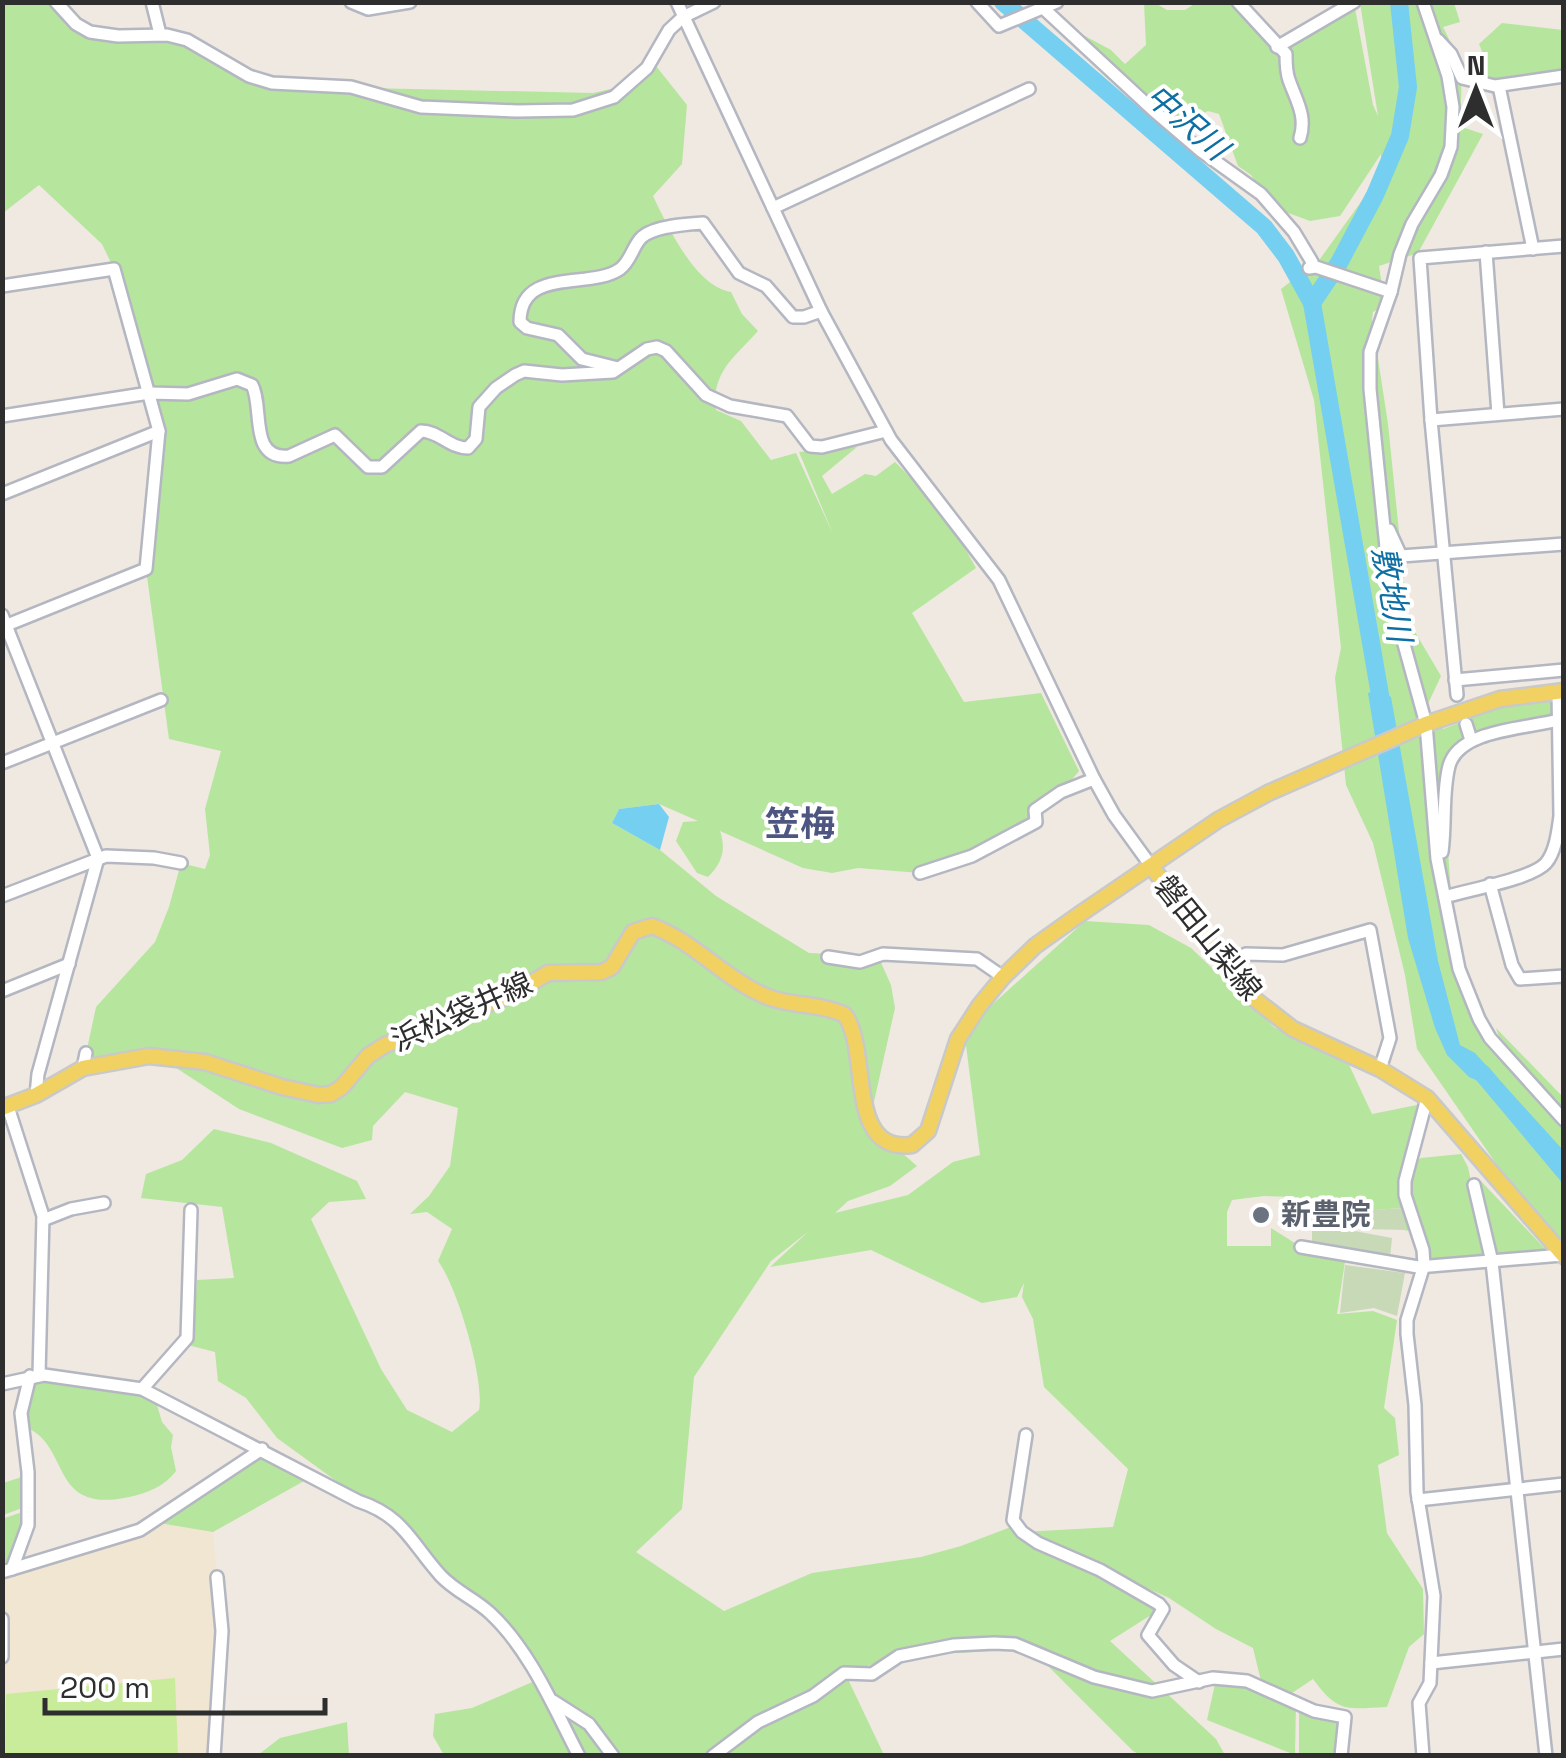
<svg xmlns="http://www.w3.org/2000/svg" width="1566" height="1758" font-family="'Space Grotesk','Noto Sans JP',sans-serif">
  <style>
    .education { fill: #f0e6d1 }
    .green { fill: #b6e59e; fill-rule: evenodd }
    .cemetery { fill: #c8d9b8 }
    .pitch { fill: #c9ec9a }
    .water { fill: #75cff0 }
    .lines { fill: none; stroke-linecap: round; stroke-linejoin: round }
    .river { stroke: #75cff0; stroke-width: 18 }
    .minor-casing { stroke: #b4b7c1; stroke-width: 16 }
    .major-casing { stroke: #c9c9c9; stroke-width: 19 }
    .minor { stroke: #fff; stroke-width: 11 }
    .major { stroke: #f2d163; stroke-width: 14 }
    .worship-dot { fill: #6b7280; stroke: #fff; stroke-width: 4 }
    .labels { text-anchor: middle; stroke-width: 8; stroke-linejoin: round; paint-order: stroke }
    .street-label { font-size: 30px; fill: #2e2e2e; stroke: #fff }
    .worship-label { font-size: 30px; font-weight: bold; fill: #5b616d; stroke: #fff; text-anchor: start }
    .water-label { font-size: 32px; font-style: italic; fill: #0d6fa3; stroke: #fff }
    .quarter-label { font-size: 35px; font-weight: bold; fill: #4d5680; stroke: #fff }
  </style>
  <rect width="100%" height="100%" fill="#efe9e1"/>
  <polygon class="education" points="153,1522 213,1532 222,1631 215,1755 3,1755 2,1572"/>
  <g class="green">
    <path d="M3,3H60L81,27L160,34L249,76L325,87L593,93L633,84L652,61L687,105L682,164L653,196C668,227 695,286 731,292L742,314L758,331C735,357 711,372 716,410L741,421L771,460L796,453L833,534L799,452L857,447L822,476L832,494L865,474L876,476L895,462L944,511L976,568L912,613L964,702L1041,693L1079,771L1036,822L920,873L858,868L832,873L803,868L720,831C726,849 723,862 708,877L697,873L676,841L683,822L698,821L659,804L619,809L612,823L660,850L716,896L809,953L878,956L891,985L895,1008L869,1124L917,1166L890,1186L848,1201L835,1213L908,1195L953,1162L980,1155L964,1030L1085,921L1149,925L1191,948L1275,1028L1343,1052L1372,1114L1417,1105L1409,1166L1421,1158L1461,1154L1468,1167L1487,1257L1426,1264L1415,1228L1406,1231L1401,1208L1362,1211L1364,1229L1308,1216L1299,1197L1264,1196L1232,1200L1227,1212V1246H1271V1228L1301,1247L1346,1255L1337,1314L1373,1311L1397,1320L1384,1408L1395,1418L1399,1455L1378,1465L1387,1533L1423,1589L1424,1634L1409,1647L1387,1707C1346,1709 1338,1713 1313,1679L1292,1693L1261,1681L1253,1648L1216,1629L1169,1598L1057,1548L1162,1608L1110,1641L1216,1739L1225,1755L1142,1756L1133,1751L1031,1649L899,1656L845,1673L884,1755H444L433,1736L435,1714L472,1708L537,1680L487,1611L449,1583L412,1536L277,1438L246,1398L218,1381L215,1352L188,1345L194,1319L197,1280L234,1278L222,1207L141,1198L146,1174L182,1160L214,1129L271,1143L357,1181L366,1199L329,1202L311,1219L381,1369L407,1410L452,1432L479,1410C485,1380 457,1286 438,1261L452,1229L427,1212L410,1214L429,1196L450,1166L458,1108L405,1092L373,1126L372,1140L342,1148L239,1109L158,1056L83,1068L96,1007L155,942L169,907L181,863L205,869L210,855L205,809L221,751L169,739L146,569L153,499L154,412L114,269L102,244L39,185L3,213ZM809,1231L770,1267L871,1250L982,1303L1017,1297L1024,1283L1022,1297L1033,1319L1044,1387L1128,1469L1113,1527L1022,1532L1016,1525L961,1546L921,1557L812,1573L724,1611L636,1552L682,1509L694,1377L771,1261Z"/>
    <path d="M1144,3H1155L1167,10H1185L1196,3H1238L1277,47L1354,3L1373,105L1378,116L1360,3H1454L1460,22L1443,27C1464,68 1463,81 1459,126L1483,134L1418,253L1379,266L1385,305L1373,312L1372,319L1388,424L1408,620L1441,676L1426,708L1443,729L1507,705L1553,701L1551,717L1456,746L1445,805L1451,895L1477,1026L1558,1110L1555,1102L1502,1046L1496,1028L1563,1097V1255L1546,1236L1417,1049L1405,975L1373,843L1346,785L1335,678L1341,648L1314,400L1281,289L1320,259L1381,174V154L1340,216L1310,221L1272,207L1251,175L1238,166L1219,114L1208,111L1179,125L1070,28L1111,50L1125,64L1146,45Z"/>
    <polygon points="1502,23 1563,30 1563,76 1486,82 1484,56 1479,44"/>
    <polygon points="1479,1179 1548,1252 1497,1257"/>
    <path d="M30,1376L154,1395L162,1422L173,1435L171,1447L176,1471C164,1487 147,1493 129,1497C46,1515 73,1442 22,1426Z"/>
    <polygon points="262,1449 313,1476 213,1532 153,1522"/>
    <polygon points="28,1475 28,1506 3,1515 3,1483"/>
    <polygon points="28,1510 12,1569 2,1572 2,1519"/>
    <polygon points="1231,1678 1296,1703 1295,1755 1207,1720 1215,1684"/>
    <polygon points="1299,1704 1344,1721 1339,1755 1299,1756"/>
    <polygon points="347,1722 349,1755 258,1755 280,1738"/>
  </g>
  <g class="cemetery">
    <polygon points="1402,1208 1406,1230 1364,1229 1361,1211"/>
    <polygon points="1312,1223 1392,1238 1390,1258 1312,1249"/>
    <polygon points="1345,1265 1405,1273 1397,1316 1374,1308 1340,1313"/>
  </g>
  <polygon class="pitch" points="175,1678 178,1755 5,1755 6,1694"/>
  <g class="water">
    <polygon points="1379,689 1391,697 1438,961 1460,1045 1475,1053 1563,1150 1563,1186 1539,1142 1494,1088 1469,1077 1447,1055 1435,1028 1408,938 1368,693"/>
    <polygon points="659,804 669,817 660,850 612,823 619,809"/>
  </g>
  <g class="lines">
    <g class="river">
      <polyline points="1003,2 1264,227 1286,256 1312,303 1383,712"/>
      <polyline points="1312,303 1339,263 1375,195 1400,136 1408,87 1399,2"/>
      <polyline points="1482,1073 1564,1171"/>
    </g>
    <g class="minor-casing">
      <g id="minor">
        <polyline points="56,2 76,24 90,32 118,36 167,35 187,40 249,76 272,83 351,87 421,107 517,111 573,110 614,97 647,68 669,30 683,17 714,2"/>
        <polyline points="152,2 160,34"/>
        <polyline points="351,2 368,9 410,2"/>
        <polyline points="677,2 821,311 891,440 999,580 1094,779 1114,815 1151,866"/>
        <polyline points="977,2 999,26 1057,2"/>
        <path d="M1238,2L1286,54C1286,63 1286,72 1289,80C1296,100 1307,116 1300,138"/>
        <polyline points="1423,2 1448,76 1453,107 1451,147 1441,175 1412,224 1400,254 1391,292 1370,352 1370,389 1391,597 1426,724 1437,859 1459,969 1479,1019 1490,1038 1564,1120"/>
        <polyline points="1043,8 1153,110 1201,151 1261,194 1294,232 1312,262"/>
        <polyline points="1438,40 1451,54 1462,78 1495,86 1564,76"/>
        <polyline points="1277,47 1354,2"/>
        <polyline points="1499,86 1533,249"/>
        <polyline points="773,208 1029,89"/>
        <polyline points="1486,252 1498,414"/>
        <polyline points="1309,268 1316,267 1391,292"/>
        <polyline points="2,286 114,269 159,431 146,569 2,627"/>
        <path d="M618,368L582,359L558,335L527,328L520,322C520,266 590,290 620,269C631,261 633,245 642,237C655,226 687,224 703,223L739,273L766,286L793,317H804L821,311"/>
        <path d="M2,416L149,393L188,394L237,379L252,385C264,407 248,460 289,456L335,435L368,467H382L421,431C439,431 449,448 468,448L476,439L479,407L496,388L515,375L524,371L562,375L613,372L647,349L657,347L666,351L706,395L730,406L787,416L810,446L822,447L886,431"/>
        <polyline points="1431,420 1564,409"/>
        <polyline points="2,494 159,431"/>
        <polyline points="1389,530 1401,556 1564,544"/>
        <polyline points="2,615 98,858 38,1074 36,1095"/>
        <polyline points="1455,680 1564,670"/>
        <polyline points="1457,695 1431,420 1420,258 1564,246"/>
        <polyline points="1466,724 1471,740"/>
        <polyline points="2,763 161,700"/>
        <path d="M1442,852C1446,823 1442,793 1449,766C1459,729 1526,729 1558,720"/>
        <polyline points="920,873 972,856 1036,822 1035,810 1061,792 1094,779"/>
        <polyline points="1490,884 1512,965 1520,979 1564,976"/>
        <polyline points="2,896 106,856 154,858 181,863"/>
        <path d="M1445,897C1467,890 1532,879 1546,863C1556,851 1558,830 1560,816L1558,691"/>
        <polyline points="828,957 860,962 883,954 977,959 1003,977"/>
        <polyline points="1227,966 1246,954 1283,955 1370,930 1390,1038 1380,1069"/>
        <polyline points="2,991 69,964"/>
        <polyline points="83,1068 86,1053"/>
        <polyline points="8,1107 43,1216 39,1375"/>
        <polyline points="1474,1185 1492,1262 1546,1756"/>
        <polyline points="43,1220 71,1209 104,1203"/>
        <polyline points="1301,1247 1418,1267 1562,1255"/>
        <path d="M2,1384L44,1375L142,1389L358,1501C404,1516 411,1543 441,1576C455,1591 475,1599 490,1613C530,1650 554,1708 579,1756"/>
        <polyline points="142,1389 187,1338 191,1210"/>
        <polyline points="1026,1435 1013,1520 1022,1532 1038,1543 1100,1570 1159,1604 1163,1609 1148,1635 1174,1665 1199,1682"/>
        <polyline points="1418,1500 1564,1484"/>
        <polyline points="12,1569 28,1525 28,1472 21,1413 30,1376"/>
        <polyline points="2,1572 140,1530 262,1449"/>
        <polyline points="2,1619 2,1657"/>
        <polyline points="1431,1663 1564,1649"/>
        <polyline points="553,1701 589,1724 613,1756"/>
        <polyline points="214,1756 222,1631 217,1577"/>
        <polyline points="713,1756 758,1722 813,1696 844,1673 872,1674 899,1656 954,1645 994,1643 1015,1644 1094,1677 1152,1691 1213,1678 1247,1681 1314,1711 1345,1717 1341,1756"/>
        <polyline points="1423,1756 1419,1703 1430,1683 1434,1596 1417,1492 1415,1405 1407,1334 1407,1320 1424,1265 1423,1250 1405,1195 1405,1181 1427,1098"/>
      </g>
    </g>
    <g class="major-casing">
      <g id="major">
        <polyline points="1151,866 1248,994 1293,1029 1380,1069 1427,1098 1564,1256"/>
        <path d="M2,1108L36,1095L83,1068L149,1056L205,1062L282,1087L319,1095L331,1094L342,1087L368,1056L385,1045L511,995L548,973L602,972L612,967L633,932L652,926C693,941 722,976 761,994C787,1007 818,1002 845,1015C871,1053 845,1153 912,1145L928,1131L958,1039L980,1005L1003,977L1035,946L1080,914L1218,820L1268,793L1426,724L1500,699L1564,691"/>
      </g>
    </g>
    <use href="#minor" class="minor"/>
    <use href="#major" class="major"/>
  </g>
  <circle class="worship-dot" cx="1261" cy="1215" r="10"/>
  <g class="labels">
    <g class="street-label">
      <text transform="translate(1208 938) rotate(51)" y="10">磐田山梨線</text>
      <text transform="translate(462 1012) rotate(-24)" y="10">浜松袋井線</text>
    </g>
    <g class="worship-label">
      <text x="1281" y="1225">新豊院</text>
    </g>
    <g class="water-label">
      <text transform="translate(1187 122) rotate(41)" y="11">中沢川</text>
      <text transform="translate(1392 594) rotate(80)" y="11">敷地川</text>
    </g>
    <g class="quarter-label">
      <text x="800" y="836">笠梅</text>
    </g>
  </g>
  <rect width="1566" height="1758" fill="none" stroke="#2e2e2e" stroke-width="10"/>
  <g transform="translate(1476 90)" stroke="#ffffff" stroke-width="8" paint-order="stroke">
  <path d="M0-8L18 38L0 25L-18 38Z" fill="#2e2e2e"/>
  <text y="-15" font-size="28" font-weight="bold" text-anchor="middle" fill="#2e2e2e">N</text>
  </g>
  <path d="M45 1698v15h280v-15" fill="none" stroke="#2e2e2e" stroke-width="5"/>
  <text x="60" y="1698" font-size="30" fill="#2e2e2e" stroke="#ffffff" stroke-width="8" paint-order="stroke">200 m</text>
</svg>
